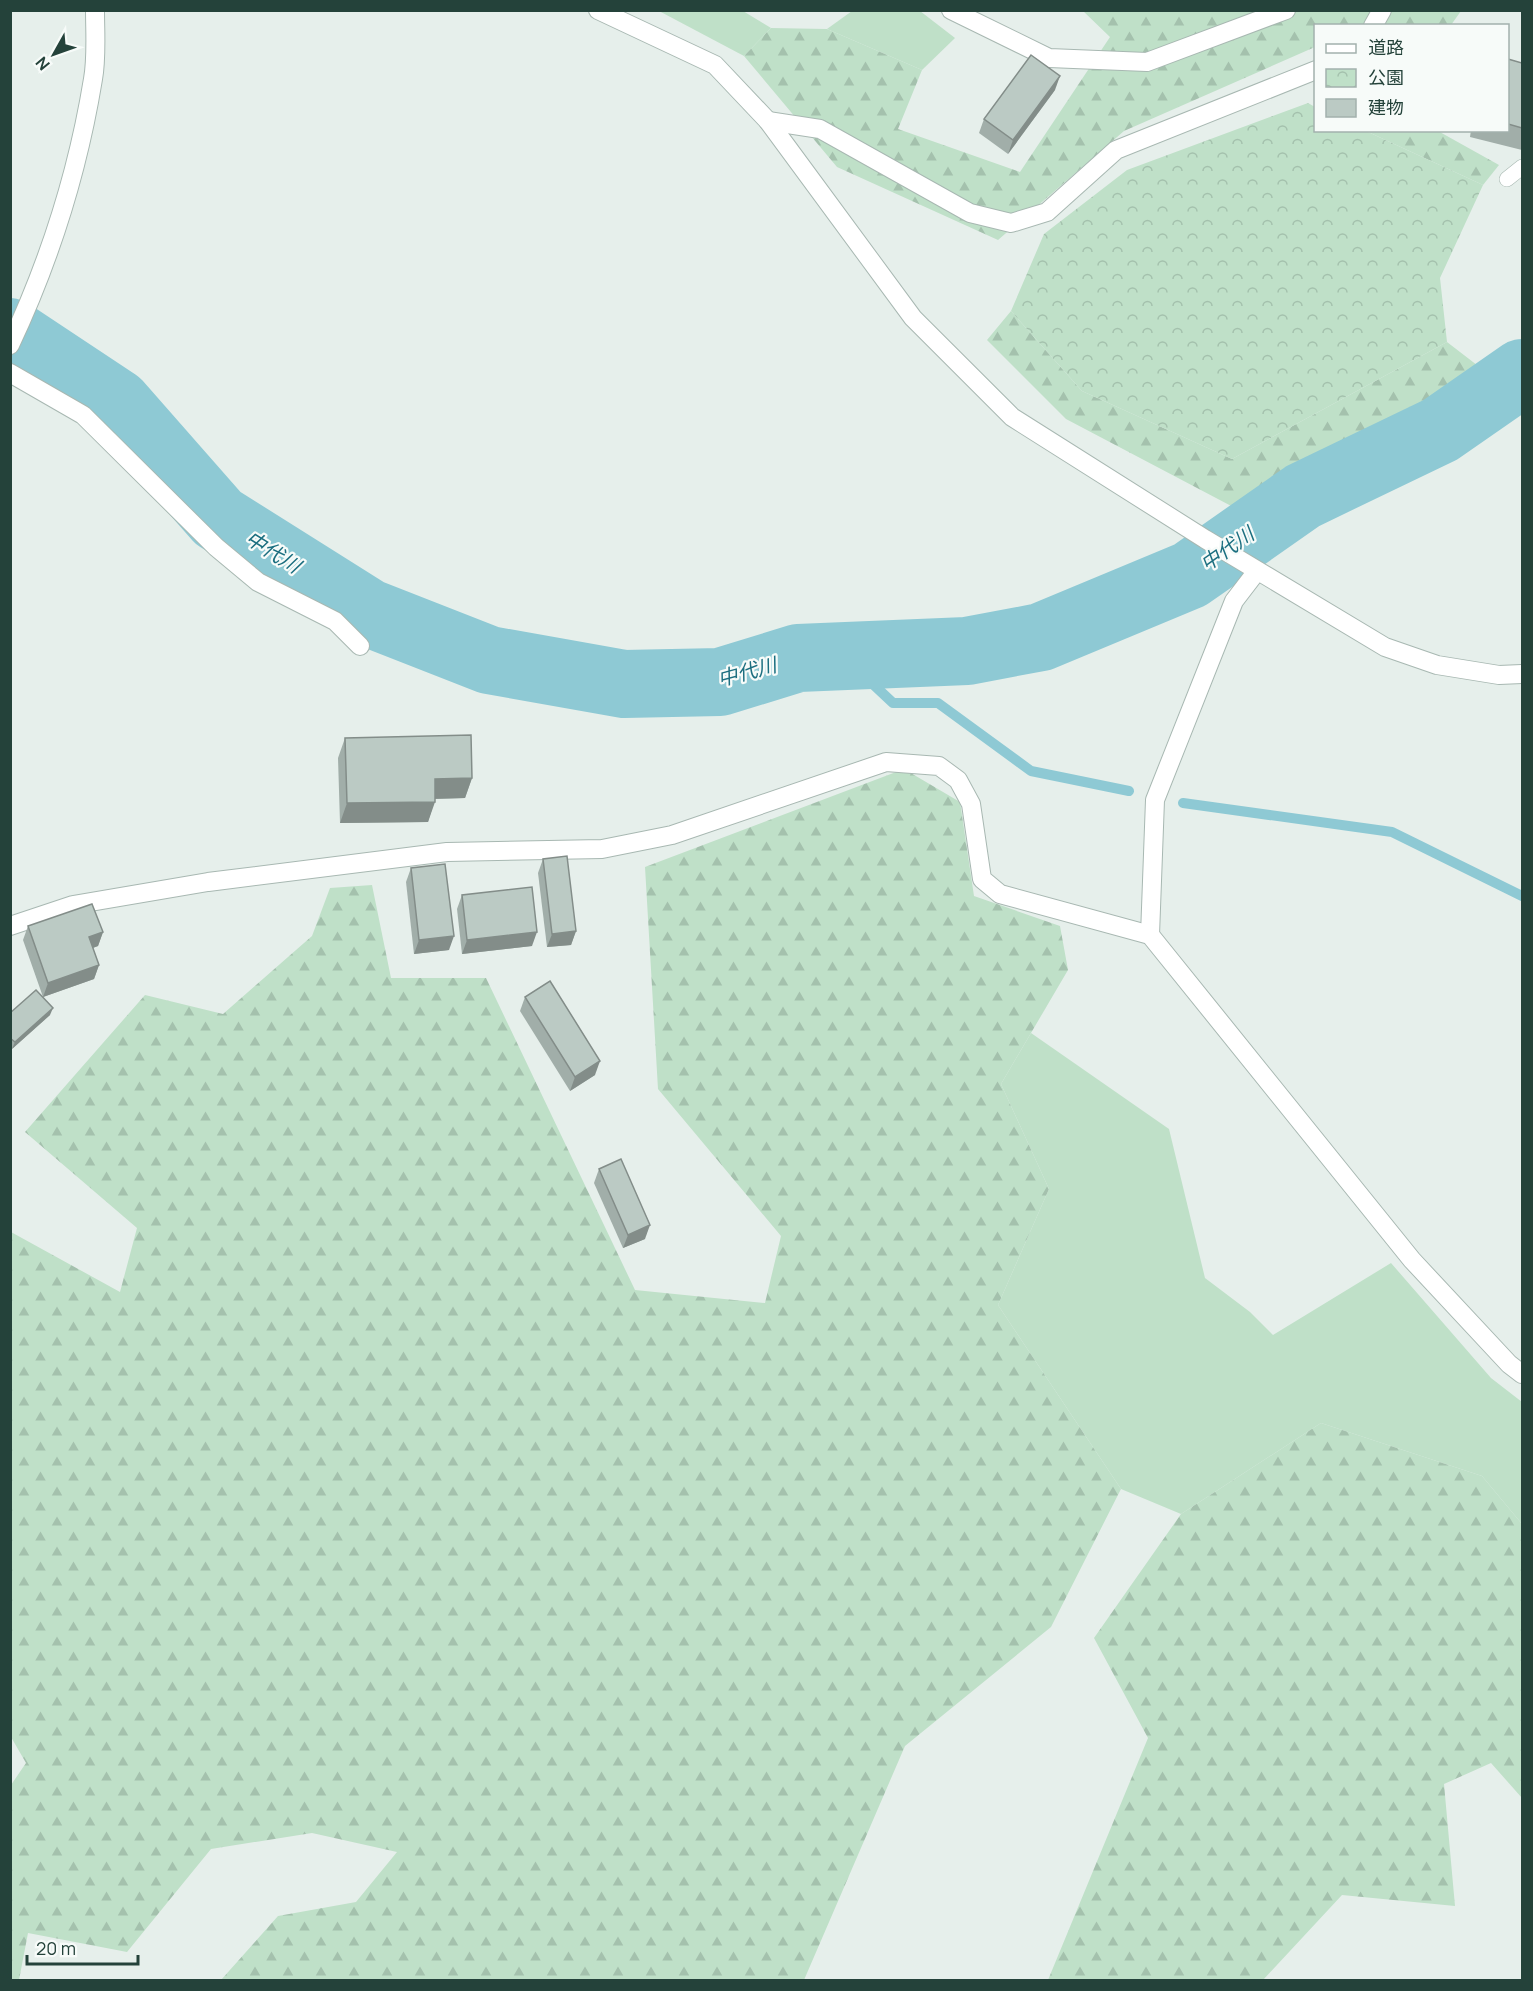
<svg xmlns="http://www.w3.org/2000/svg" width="1533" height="1991" font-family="Manrope,'Noto Sans JP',sans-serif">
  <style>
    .green { fill: #bfe0c8 }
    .forest { fill: url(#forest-firs) }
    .park { fill: url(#park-crowns) }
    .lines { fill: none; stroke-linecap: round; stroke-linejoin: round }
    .stream { stroke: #8ec9d4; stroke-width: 10 }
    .river { stroke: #8ec9d4; stroke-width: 68 }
    .service-casing { stroke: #a8b8b2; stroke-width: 16 }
    .minor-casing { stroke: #a8b8b2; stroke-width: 20 }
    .tertiary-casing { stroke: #a8b8b2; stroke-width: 20 }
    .service { stroke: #fff; stroke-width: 15 }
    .minor { stroke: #fff; stroke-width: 18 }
    .tertiary { stroke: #fff; stroke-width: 18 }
    .wall { fill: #a1aea9 }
    .shaded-wall { fill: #838d89 }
    .building { fill: #bbcac4; stroke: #838d89; stroke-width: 1.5 }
    .labels { text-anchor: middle; stroke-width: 4.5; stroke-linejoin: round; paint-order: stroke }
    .water-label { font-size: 20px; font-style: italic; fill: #1c6f80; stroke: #f7fbf9 }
  </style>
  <defs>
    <pattern id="forest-firs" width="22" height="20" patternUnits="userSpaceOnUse" patternTransform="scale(1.5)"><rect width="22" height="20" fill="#bfe0c8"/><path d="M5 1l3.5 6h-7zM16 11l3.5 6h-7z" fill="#a4c1ad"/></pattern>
    <pattern id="park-crowns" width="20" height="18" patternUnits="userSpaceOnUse" patternTransform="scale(1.5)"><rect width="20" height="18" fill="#bfe0c8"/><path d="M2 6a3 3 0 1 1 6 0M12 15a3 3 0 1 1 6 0" fill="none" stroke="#a4c1ad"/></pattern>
  </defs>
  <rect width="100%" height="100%" fill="#e6efeb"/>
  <g class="green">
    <polygon points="659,11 743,11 771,28 744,56"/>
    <polygon points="852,11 920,11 955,38 922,70 827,29"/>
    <polygon points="1031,1033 1169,1129 1205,1278 1250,1312 1273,1335 1391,1263 1491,1378 1522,1402 1522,1524 1482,1476 1321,1423 1181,1514 1121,1489 998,1305 1049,1189 1001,1084"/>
  </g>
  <g class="forest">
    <polygon points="1083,11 1461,11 1451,25 1316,26 1315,47 1124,131 998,240 837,167 744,56 771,28 827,29 922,70 898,129 1020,172 1110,37"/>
    <polygon points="1366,131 1438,131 1499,165 1483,185"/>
    <polygon points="1011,311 1082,391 1232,459 1447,342 1486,372 1235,508 1066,419 987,340"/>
    <polygon points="904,769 960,802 974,896 1060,926 1068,970 1001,1084 1049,1189 998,1305 1121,1489 1051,1627 905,1746 804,1980 221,1980 278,1916 356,1902 397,1852 312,1833 211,1849 127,1952 28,1933 19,1980 11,1980 11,1785 26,1763 11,1737 11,1232 120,1292 137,1228 25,1132 145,995 223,1014 312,936 330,888 372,885 391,978 486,978 635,1290 765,1303 781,1236 658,1089 645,867"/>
    <polygon points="1321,1423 1482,1476 1522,1524 1522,1798 1491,1763 1444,1784 1455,1906 1342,1895 1263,1980 1048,1980 1148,1738 1094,1638 1181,1514"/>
  </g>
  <polygon class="park" points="1308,103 1315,107 1316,130 1366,131 1483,185 1440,278 1447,342 1232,459 1082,391 1011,311 1044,234 1127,170"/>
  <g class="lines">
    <g class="stream">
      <polyline points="844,657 893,703 938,703 1031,771 1129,791"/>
      <polyline points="1183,803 1392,832 1522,896"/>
    </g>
    <polyline class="river" points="10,332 117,403 218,518 369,613 489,660 624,684 720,682 798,658 967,651 1041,637 1190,575 1303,496 1440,430 1522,373"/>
    <g class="service-casing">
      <polyline id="service" points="1507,179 1522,167"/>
    </g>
    <g class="minor-casing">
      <g id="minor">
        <polyline points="951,10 1049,58 1147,62 1286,10"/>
        <polyline points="1373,26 1382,10"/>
        <polyline points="768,121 820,129 970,213 1011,223 1047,212 1116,150 1316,70"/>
        <polyline points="10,373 83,415 216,547 258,582 335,621 360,646"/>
        <polyline points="10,926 73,905 208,882 447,852 602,849 672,835 886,762 939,766 958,780 971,804 982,879 1000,894 1150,935 1412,1260 1509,1364 1522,1374"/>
        <polyline points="1150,935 1155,800 1234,601 1257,571"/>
      </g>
    </g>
    <g class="tertiary-casing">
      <g id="tertiary">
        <polyline points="598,10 715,65 768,121 913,318 1012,417 1205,539 1385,647 1437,665 1499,675 1522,674"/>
        <path d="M10,345C50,260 78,171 93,79C97,57 95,33 95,10"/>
      </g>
    </g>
    <use href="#service" class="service"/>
    <use href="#minor" class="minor"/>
    <use href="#tertiary" class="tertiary"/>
  </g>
  <g class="wall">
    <polygon points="1508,59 1522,63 1522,150 1470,137 1471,130 1508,130"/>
    <polygon points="1055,90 1008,154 979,133 984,119"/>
    <polygon points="345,738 472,778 465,798 435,799 428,822 340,823 338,758"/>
    <polygon points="543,859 576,931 571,945 547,947 538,873"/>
    <polygon points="411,868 449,950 414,954 406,882"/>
    <polygon points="462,895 532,946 462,954 457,909"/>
    <polygon points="28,926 103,932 98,946 93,948 99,965 94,979 43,997 23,940"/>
    <polygon points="525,997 595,1075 570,1091 520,1011"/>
    <polygon points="10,1013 50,1015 12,1049 10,1047"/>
    <polygon points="599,1169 645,1239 623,1248 594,1183"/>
  </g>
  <g class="shaded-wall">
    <polygon points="1060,76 1055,90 1008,154 1013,140"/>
    <polygon points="472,778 465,798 428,799 435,779"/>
    <polygon points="435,802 428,822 340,823 347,803"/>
    <polygon points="576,931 571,945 547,947 552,934"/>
    <polygon points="103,932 98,946 84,951 89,937"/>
    <polygon points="537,932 532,946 462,954 467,940"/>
    <polygon points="454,936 449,950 414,954 419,940"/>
    <polygon points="99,965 94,979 43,997 48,983"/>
    <polygon points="53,1008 50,1015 12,1049 15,1042"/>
    <polygon points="600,1061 595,1075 570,1091 575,1077"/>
    <polygon points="650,1225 645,1239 623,1248 628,1235"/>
  </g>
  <g class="building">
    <polygon points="1031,55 1060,76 1013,140 984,119"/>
    <polygon points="1508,59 1522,63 1522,128 1508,124"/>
    <polygon points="471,735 472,778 435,779 435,802 347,803 345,738"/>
    <polygon points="567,856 576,931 552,934 543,859"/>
    <polygon points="445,864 454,936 419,940 411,868"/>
    <polygon points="532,887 537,932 467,940 462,895"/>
    <polygon points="92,904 103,932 89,937 99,965 48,983 28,926"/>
    <polygon points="550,981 600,1061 575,1077 525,997"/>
    <polygon points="36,990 53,1008 15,1042 10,1038 10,1013"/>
    <polygon points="621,1159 650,1225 628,1235 599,1169"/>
  </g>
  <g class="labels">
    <g class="water-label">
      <text transform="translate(1227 549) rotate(-35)" y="7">中代川</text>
      <text transform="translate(273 552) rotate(32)" y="7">中代川</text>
      <text transform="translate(747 672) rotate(-15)" y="7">中代川</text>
    </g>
  </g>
  <rect width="1533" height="1991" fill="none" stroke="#24423a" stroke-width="24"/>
  <rect x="1314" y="24" width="195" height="108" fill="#f7fbf9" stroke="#a3b1ad" stroke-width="1.5"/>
  <rect x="1326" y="44" width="30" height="9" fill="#ffffff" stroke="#a3b1ad" stroke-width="1.5"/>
  <text x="1368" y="54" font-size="18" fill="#24423a">道路</text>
  <rect x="1326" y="69" width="30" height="18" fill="url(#park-crowns)" stroke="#a3b1ad" stroke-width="1.5"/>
  <text x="1368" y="84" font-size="18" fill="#24423a">公園</text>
  <rect x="1326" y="99" width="30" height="18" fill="#bbcac4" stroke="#a3b1ad" stroke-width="1.5"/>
  <text x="1368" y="114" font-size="18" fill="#24423a">建物</text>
  <g transform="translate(54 54) rotate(230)" stroke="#f7fbf9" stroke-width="4.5" paint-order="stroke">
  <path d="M0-4.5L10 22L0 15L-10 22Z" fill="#24423a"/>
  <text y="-9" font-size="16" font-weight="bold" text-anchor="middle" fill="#24423a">N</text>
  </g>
  <path d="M27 1955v9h111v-9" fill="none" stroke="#24423a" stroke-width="3"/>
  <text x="36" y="1955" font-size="18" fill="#24423a" stroke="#f7fbf9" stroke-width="4.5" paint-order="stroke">20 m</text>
</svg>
